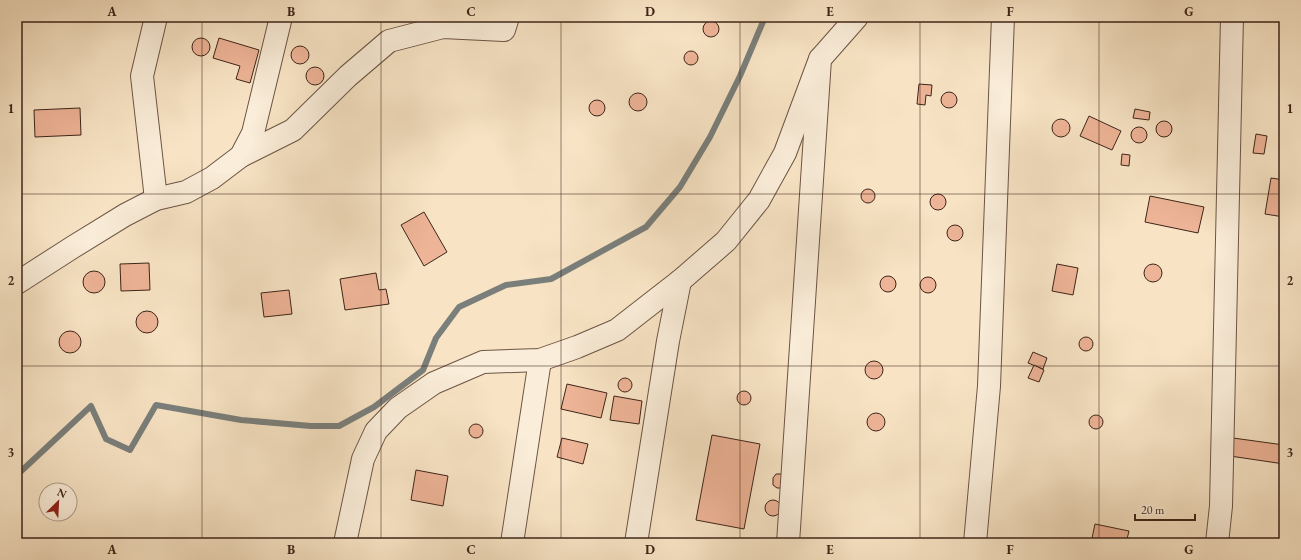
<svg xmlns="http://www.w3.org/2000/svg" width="1301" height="560" font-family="'EB Garamond',serif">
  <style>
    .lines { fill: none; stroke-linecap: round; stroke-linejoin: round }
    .stream { stroke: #7a7f7c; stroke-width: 6 }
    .building { fill: #eeb497; stroke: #3e2419 }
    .minor-casing { stroke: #6c5444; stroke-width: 24 }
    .minor { stroke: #faedd9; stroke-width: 22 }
    .grid { fill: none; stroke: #3e2419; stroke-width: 1; stroke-opacity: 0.55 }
    .neatline { fill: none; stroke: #3e2419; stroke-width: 1.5 }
    .grid-label { font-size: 13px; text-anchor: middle; font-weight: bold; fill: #3e2419 }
  </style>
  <rect width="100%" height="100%" fill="#f8e4c5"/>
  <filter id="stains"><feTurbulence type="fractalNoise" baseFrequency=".005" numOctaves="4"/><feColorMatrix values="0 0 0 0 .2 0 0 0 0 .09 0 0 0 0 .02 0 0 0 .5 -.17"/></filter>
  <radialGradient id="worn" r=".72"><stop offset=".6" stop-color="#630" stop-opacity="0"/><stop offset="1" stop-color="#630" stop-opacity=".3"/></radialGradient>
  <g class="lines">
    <polyline class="stream" points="17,475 91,406 106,439 130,450 156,405 241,420 311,426 339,426 374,407 423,370 436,338 459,307 506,285 551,279 646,227 680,187 710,137 740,76 765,17"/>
  </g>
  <g class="building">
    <circle cx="711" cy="29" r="8"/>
    <polygon points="219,38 259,50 250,83 236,79 240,66 213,58"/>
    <circle cx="201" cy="47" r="9"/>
    <circle cx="300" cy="55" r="9"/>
    <circle cx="691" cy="58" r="7"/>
    <circle cx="315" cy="76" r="9"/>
    <polygon points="919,84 932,85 931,96 926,95 925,105 917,104"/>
    <circle cx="949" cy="100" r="8"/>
    <circle cx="638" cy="102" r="9"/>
    <circle cx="597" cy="108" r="8"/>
    <polygon points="80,108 81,135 35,137 34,110"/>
    <polygon points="1135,109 1150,112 1149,120 1133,118"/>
    <polygon points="1089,116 1121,131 1112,150 1080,136"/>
    <circle cx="1061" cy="128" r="9"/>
    <circle cx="1164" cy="129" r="8"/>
    <circle cx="1139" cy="135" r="8"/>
    <polygon points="1256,134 1267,136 1264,154 1253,153"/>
    <polygon points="1122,154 1130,155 1129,166 1121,165"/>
    <polygon points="1271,178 1284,180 1284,217 1265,214"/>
    <circle cx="868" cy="196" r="7"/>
    <circle cx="938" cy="202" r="8"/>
    <polygon points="1150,196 1204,207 1198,233 1145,222"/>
    <polygon points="424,212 447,252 424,266 401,225"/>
    <circle cx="955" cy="233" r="8"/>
    <polygon points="149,263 150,290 121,291 120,264"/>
    <polygon points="1057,264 1078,268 1073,295 1052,291"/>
    <circle cx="1153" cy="273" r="9"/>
    <circle cx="94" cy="282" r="11"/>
    <polygon points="376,273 379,290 386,289 389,304 345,310 340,279"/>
    <circle cx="888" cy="284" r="8"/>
    <circle cx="928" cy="285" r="8"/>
    <polygon points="289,290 292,314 264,317 261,293"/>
    <circle cx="147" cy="322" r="11"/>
    <circle cx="70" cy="342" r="11"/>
    <circle cx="1086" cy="344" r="7"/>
    <polygon points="1033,352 1047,358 1043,369 1028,363"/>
    <circle cx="874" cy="370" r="9"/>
    <polygon points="1034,365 1044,370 1039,382 1028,378"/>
    <circle cx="625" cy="385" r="7"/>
    <polygon points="567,384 607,393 601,418 561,409"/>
    <circle cx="744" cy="398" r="7"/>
    <polygon points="614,396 642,401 639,424 610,420"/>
    <circle cx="876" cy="422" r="9"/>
    <circle cx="1096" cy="422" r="7"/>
    <circle cx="476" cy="431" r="7"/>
    <polygon points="712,435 760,444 744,529 696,520"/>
    <polygon points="562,438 588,444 583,464 557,457"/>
    <polygon points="1233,438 1284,445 1284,464 1230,456"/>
    <polygon points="416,470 448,476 443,506 411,500"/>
    <polygon points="776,474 783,474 782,488 777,488 773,485 773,478"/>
    <circle cx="773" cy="508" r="8"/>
    <polygon points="1095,524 1129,531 1126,543 1091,543"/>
  </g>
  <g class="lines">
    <g class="minor-casing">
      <g id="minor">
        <polyline points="241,156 293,130 348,76 389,41 443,27 504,30 508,17"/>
        <polyline points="156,199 142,76 156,17"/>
        <polyline points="17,283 73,247 125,215 156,199 186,192 212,178 241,156 253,133 281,17"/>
        <polyline points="345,543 363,459 376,431 398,408 434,383 483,362 540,360 577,347 617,330 680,281 726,241 759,200 785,153 820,59"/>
        <polyline points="512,543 540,360"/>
        <polyline points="636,543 668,341 680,281"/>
        <polyline points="788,543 820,59 857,17"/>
        <polyline points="975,543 989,386 1003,17"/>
        <polyline points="1217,543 1221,506 1232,17"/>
      </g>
    </g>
    <use href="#minor" class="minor"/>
  </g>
  <path class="grid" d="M202,17V543M381,17V543M561,17V543M740,17V543M920,17V543M1099,17V543M17,194H1284M17,366H1284"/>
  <rect width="1301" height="560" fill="none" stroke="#f8e4c5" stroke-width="44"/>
  <g transform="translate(58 502) rotate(24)"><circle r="19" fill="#faedd9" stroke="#af9d8c"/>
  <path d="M0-3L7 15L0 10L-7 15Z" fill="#8f2418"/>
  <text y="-6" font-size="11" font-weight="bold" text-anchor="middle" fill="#3e2419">N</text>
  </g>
  <path d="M1135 514v6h60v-6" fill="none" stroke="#3e2419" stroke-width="2"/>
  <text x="1141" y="514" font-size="12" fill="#3e2419" stroke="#faedd9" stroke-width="3" paint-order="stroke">20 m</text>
  <rect x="22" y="22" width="1257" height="516" class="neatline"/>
  <g class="grid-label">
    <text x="112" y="16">A</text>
    <text x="291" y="16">B</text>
    <text x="471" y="16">C</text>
    <text x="650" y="16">D</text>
    <text x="830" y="16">E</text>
    <text x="1010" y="16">F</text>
    <text x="1189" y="16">G</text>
    <text x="11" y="113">1</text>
    <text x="1290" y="113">1</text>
    <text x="11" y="285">2</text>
    <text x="1290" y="285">2</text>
    <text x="11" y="457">3</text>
    <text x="1290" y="457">3</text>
    <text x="112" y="554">A</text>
    <text x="291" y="554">B</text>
    <text x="471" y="554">C</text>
    <text x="650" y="554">D</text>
    <text x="830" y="554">E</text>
    <text x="1010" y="554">F</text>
    <text x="1189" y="554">G</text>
  </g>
  <rect width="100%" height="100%" filter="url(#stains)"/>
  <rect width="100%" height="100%" fill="url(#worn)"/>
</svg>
